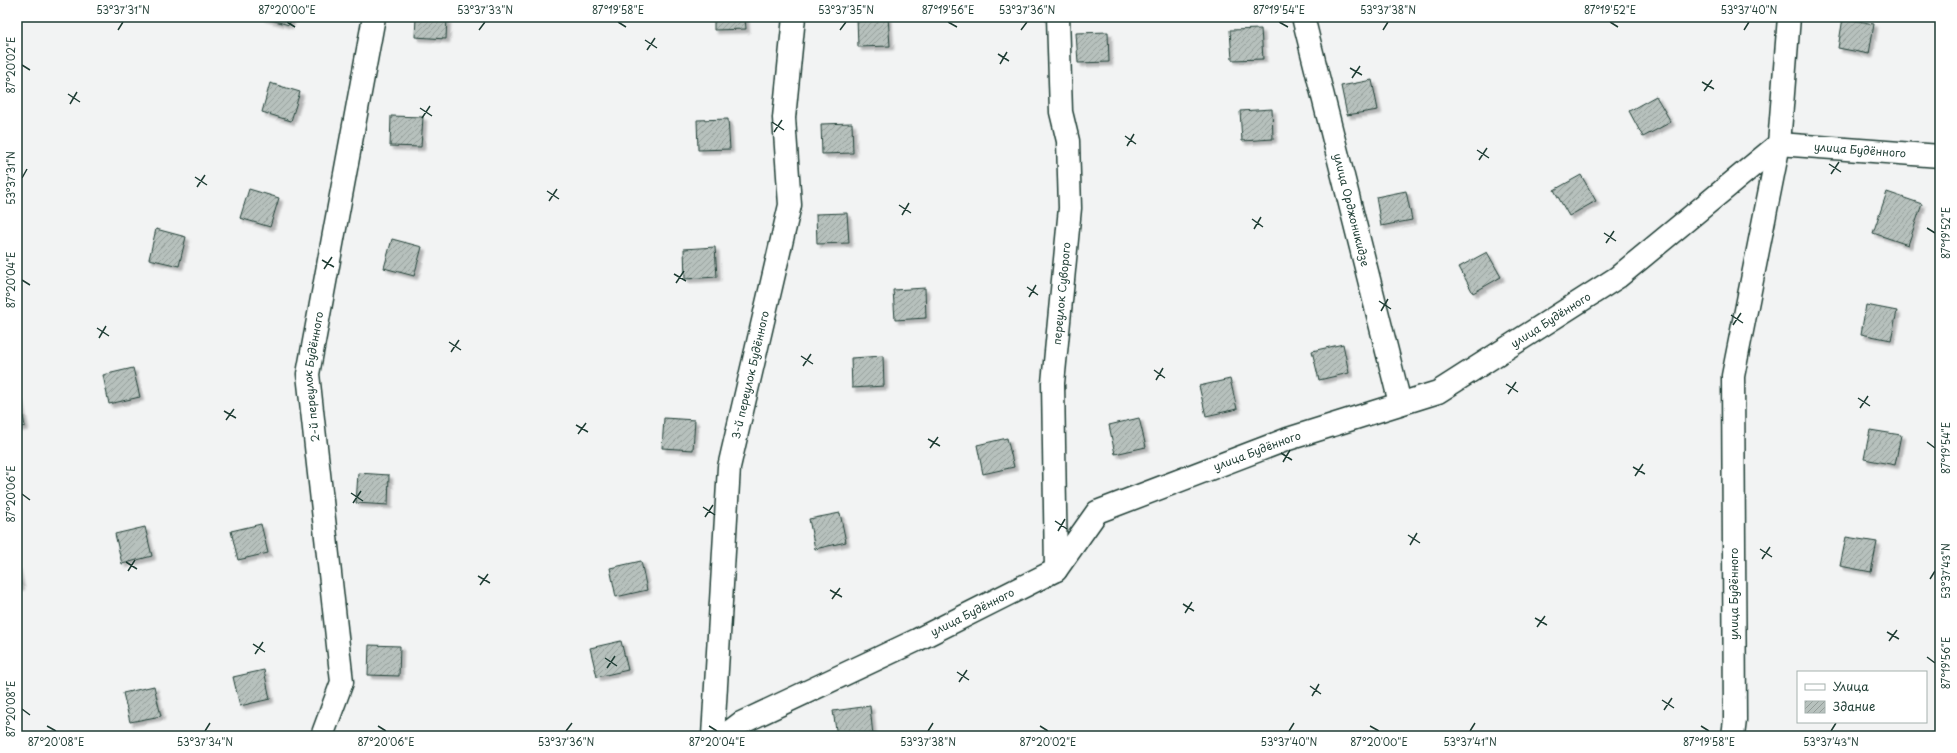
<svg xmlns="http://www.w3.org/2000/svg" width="1957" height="753" font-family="'Playpen Sans',sans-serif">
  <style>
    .building { fill: url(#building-hatch); stroke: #1f3d34; filter: url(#shadow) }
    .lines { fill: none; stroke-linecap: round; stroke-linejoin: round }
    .minor-casing { stroke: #1f3d34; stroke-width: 25 }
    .minor { stroke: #fff; stroke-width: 22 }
    .ticks { fill: none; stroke: #1f3d34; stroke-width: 1.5 }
    .labels { text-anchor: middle; stroke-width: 4; stroke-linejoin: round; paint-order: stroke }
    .street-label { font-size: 11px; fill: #1f3d34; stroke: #fff }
    .neatline { fill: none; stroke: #1f3d34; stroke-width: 1.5 }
    .ticks-label { font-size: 10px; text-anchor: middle; fill: #1f3d34 }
  </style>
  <defs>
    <pattern id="building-hatch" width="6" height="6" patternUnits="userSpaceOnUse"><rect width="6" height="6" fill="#b7c1bd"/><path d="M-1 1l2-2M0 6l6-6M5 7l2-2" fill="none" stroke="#949e9a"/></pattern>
    <filter id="shadow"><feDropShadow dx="3.5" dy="3.5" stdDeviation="1" flood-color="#0004"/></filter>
  </defs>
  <rect width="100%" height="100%" fill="#f2f3f3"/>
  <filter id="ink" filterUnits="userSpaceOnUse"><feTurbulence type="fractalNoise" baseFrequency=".025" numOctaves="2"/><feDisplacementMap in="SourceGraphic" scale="8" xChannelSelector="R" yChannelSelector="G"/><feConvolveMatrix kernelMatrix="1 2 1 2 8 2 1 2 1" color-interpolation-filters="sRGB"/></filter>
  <g filter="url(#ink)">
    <g class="building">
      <polygon points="261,17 292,17 289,25"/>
      <polygon points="416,17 447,17 446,39 415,37"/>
      <polygon points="714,17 745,17 746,29 714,30"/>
      <polygon points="857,17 888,17 890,46 858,47"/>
      <polygon points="1843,18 1874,24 1869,54 1838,48"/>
      <polygon points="1261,29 1263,59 1232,60 1230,30"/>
      <polygon points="1108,32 1109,62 1078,63 1076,33"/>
      <polygon points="1372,80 1378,110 1347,115 1341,86"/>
      <polygon points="270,83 300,92 291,121 262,112"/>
      <polygon points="1656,96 1671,122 1643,137 1629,111"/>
      <polygon points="1272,109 1273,139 1242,141 1240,111"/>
      <polygon points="391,116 423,117 421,147 390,146"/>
      <polygon points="728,119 730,149 698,150 697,120"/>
      <polygon points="852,123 853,153 822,154 821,124"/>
      <polygon points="1581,175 1596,201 1569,216 1554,190"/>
      <polygon points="249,189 279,198 270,227 240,218"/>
      <polygon points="1406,191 1412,220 1381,226 1376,197"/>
      <polygon points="1887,192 1922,204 1908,245 1873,233"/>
      <polygon points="847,213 849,243 817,244 816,214"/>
      <polygon points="156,229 186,237 179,266 149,259"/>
      <polygon points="392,239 422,247 414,276 384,268"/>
      <polygon points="715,247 717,277 685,279 684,249"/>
      <polygon points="1487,252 1501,277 1473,293 1459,267"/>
      <polygon points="925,288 926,318 895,320 893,290"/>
      <polygon points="1866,305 1897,311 1891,340 1861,334"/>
      <polygon points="1343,344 1349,373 1319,380 1312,351"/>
      <polygon points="883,356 884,386 852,388 851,358"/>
      <polygon points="133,368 140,397 109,404 103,375"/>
      <polygon points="1230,379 1237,409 1206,416 1199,386"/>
      <polygon points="19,397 25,426 17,428 17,398"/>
      <polygon points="664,418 695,420 693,450 662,448"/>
      <polygon points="1139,418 1146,447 1115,454 1109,425"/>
      <polygon points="1870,430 1901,435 1895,465 1864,459"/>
      <polygon points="1007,438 1014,467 983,474 977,445"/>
      <polygon points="358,473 389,475 388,505 356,503"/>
      <polygon points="840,513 846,542 815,549 809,519"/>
      <polygon points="261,524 268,553 238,560 231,531"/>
      <polygon points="145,527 152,556 122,564 115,534"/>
      <polygon points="1846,537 1877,542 1871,572 1840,566"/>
      <polygon points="641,561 647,590 616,597 610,568"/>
      <polygon points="17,566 21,586 17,587"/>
      <polygon points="621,641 628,670 597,677 590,648"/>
      <polygon points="369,645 400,646 399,676 368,675"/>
      <polygon points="264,670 270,699 240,706 233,677"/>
      <polygon points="154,686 161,716 130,722 123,693"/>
      <polygon points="870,706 873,736 837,736 833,711"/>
    </g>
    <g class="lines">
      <g class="minor-casing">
        <g id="minor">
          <path id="s1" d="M1303,17L1400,403"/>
          <path id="s2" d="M1056,570L1053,383L1070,208L1068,141L1061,112L1058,17"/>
          <path id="s3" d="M322,736L342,682L308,374L374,17"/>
          <path id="s4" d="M713,736L729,467L790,205L784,118L794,17"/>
          <path id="s5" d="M724,736L741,723L917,640L1056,570L1097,512L1288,439L1438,392L1618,277L1779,144L1940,156"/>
          <polyline points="1733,736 1735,720 1733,376 1779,144 1789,17"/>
        </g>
      </g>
      <use href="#minor" class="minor"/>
    </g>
  </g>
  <path class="ticks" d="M287,22L295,27M618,22L626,27M948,22L957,27M1279,22L1288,27M1610,22L1618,27M118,30L123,22M479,30L485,22M840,30L846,22M1021,30L1027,22M1383,30L1388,22M1744,30L1749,22M645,40L657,48M647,50L655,38M998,54L1009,61M1000,64L1007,52M22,65L30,70M1350,68L1362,75M1352,78L1360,66M1702,82L1714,89M1704,91L1712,80M68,94L80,102M70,104L77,92M420,108L432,116M422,118L430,106M772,122L784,130M774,132L782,120M1125,136L1136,144M1127,146L1134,134M1477,150L1489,158M1479,160L1487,148M1829,164L1841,172M1831,174L1839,162M195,177L207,185M22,178L27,169M197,187L205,175M547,191L559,199M549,201L557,189M899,205L911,213M902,215L909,203M1252,219L1263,227M1927,228L1935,233M1254,229L1261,217M1604,233L1616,241M1606,243L1614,231M322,260L334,267M324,269L332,257M674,274L686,281M22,280L30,285M676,283L684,271M1027,287L1038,295M1029,297L1036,285M1379,301L1391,309M1381,311L1388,299M1731,315L1743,323M1733,325L1741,313M97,328L109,336M99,338L106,326M449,342L461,350M451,352L459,340M801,356L813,364M803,366L811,354M1154,370L1165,378M1156,380L1163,368M1506,384L1518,392M1508,394L1516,382M1858,398L1870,406M1860,408L1868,396M224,411L236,418M226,420L234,409M576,425L588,432M578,434L586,423M928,439L940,446M1927,442L1935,448M930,448L938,437M1281,453L1292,460M1283,462L1290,450M1633,467L1645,474M1635,476L1643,464M351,493L363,501M22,494L30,500M353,503L361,491M703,507L715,515M705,517L713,505M1055,521L1067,529M1058,531L1065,519M1408,535L1420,543M1410,545L1417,533M1760,549L1772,557M1762,559L1770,547M126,562L137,569M128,571L135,560M478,576L490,583M1930,579L1935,571M480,585L488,574M830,590L842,597M832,599L840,588M1183,604L1194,611M1185,613L1192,602M1535,618L1547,625M1537,627L1545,616M1887,632L1899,639M1889,641L1897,630M253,644L265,652M255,654L263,642M1927,657L1935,663M605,658L617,666M607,668L615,656M957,672L969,680M959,682L967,670M1310,686L1321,694M1312,696L1319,684M1662,700L1674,708M22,709L30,715M1664,710L1672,698M47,726L56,731M378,726L386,731M709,726L717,731M1040,726L1048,731M1370,726L1379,731M1701,726L1709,731M205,731L210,723M566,731L572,723M928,731L933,723M1289,731L1294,723M1470,731L1475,723M1831,731L1836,723"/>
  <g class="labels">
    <g class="street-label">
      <text dy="4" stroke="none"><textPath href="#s5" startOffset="1308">улица Будённого</textPath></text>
      <text dy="4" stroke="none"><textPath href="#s1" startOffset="199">улица Орджоникидзе</textPath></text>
      <text dy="4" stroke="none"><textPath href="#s2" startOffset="277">переулок Суворого</textPath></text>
      <text dy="4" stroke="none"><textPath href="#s5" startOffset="938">улица Будённого</textPath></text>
      <text dy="4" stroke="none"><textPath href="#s4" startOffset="364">3-й переулок Будённого</textPath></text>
      <text dy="4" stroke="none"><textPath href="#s3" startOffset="365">2-й переулок Будённого</textPath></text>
      <text dy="4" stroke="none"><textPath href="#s5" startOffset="614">улица Будённого</textPath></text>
      <text transform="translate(1734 594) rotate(-90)" y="4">улица Будённого</text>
      <text dy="4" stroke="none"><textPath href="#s5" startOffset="278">улица Будённого</textPath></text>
    </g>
  </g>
  <rect width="1957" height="753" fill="none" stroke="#fff" stroke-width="44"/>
  <rect x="1797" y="671" width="130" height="52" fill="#ffffff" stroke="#a5b1ae"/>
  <rect x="1805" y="684" width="20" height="6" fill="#ffffff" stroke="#a5b1ae"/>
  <text x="1833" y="691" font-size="12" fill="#1f3d34">Улица</text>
  <rect x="1805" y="701" width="20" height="12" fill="url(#building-hatch)" stroke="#a5b1ae"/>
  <text x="1833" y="711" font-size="12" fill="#1f3d34">Здание</text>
  <rect x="22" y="22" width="1913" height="709" class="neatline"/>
  <g class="ticks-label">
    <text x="123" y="14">53°37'31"N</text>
    <text x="287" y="14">87°20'00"E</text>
    <text x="485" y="14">53°37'33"N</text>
    <text x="618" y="14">87°19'58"E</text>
    <text x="846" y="14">53°37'35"N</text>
    <text x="948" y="14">87°19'56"E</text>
    <text x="1027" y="14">53°37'36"N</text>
    <text x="1279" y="14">87°19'54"E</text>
    <text x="1388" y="14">53°37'38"N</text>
    <text x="1610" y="14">87°19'52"E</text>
    <text x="1749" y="14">53°37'40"N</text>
    <text transform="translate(11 65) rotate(-90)" y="4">87°20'02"E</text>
    <text transform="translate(11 178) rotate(-90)" y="4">53°37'31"N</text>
    <text transform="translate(1946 233) rotate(-90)" y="4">87°19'52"E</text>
    <text transform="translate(11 280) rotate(-90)" y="4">87°20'04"E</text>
    <text transform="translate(1946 448) rotate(-90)" y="4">87°19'54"E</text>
    <text transform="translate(11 494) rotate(-90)" y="4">87°20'06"E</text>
    <text transform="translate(1946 571) rotate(-90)" y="4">53°37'43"N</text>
    <text transform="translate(1946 663) rotate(-90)" y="4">87°19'56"E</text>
    <text transform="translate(11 709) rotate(-90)" y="4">87°20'08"E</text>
    <text x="56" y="746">87°20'08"E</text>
    <text x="205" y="746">53°37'34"N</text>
    <text x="386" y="746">87°20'06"E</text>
    <text x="566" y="746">53°37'36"N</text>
    <text x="717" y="746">87°20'04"E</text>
    <text x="928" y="746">53°37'38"N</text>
    <text x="1048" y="746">87°20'02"E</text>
    <text x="1289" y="746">53°37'40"N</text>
    <text x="1379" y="746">87°20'00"E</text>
    <text x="1470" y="746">53°37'41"N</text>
    <text x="1709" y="746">87°19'58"E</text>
    <text x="1831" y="746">53°37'43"N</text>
  </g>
</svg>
